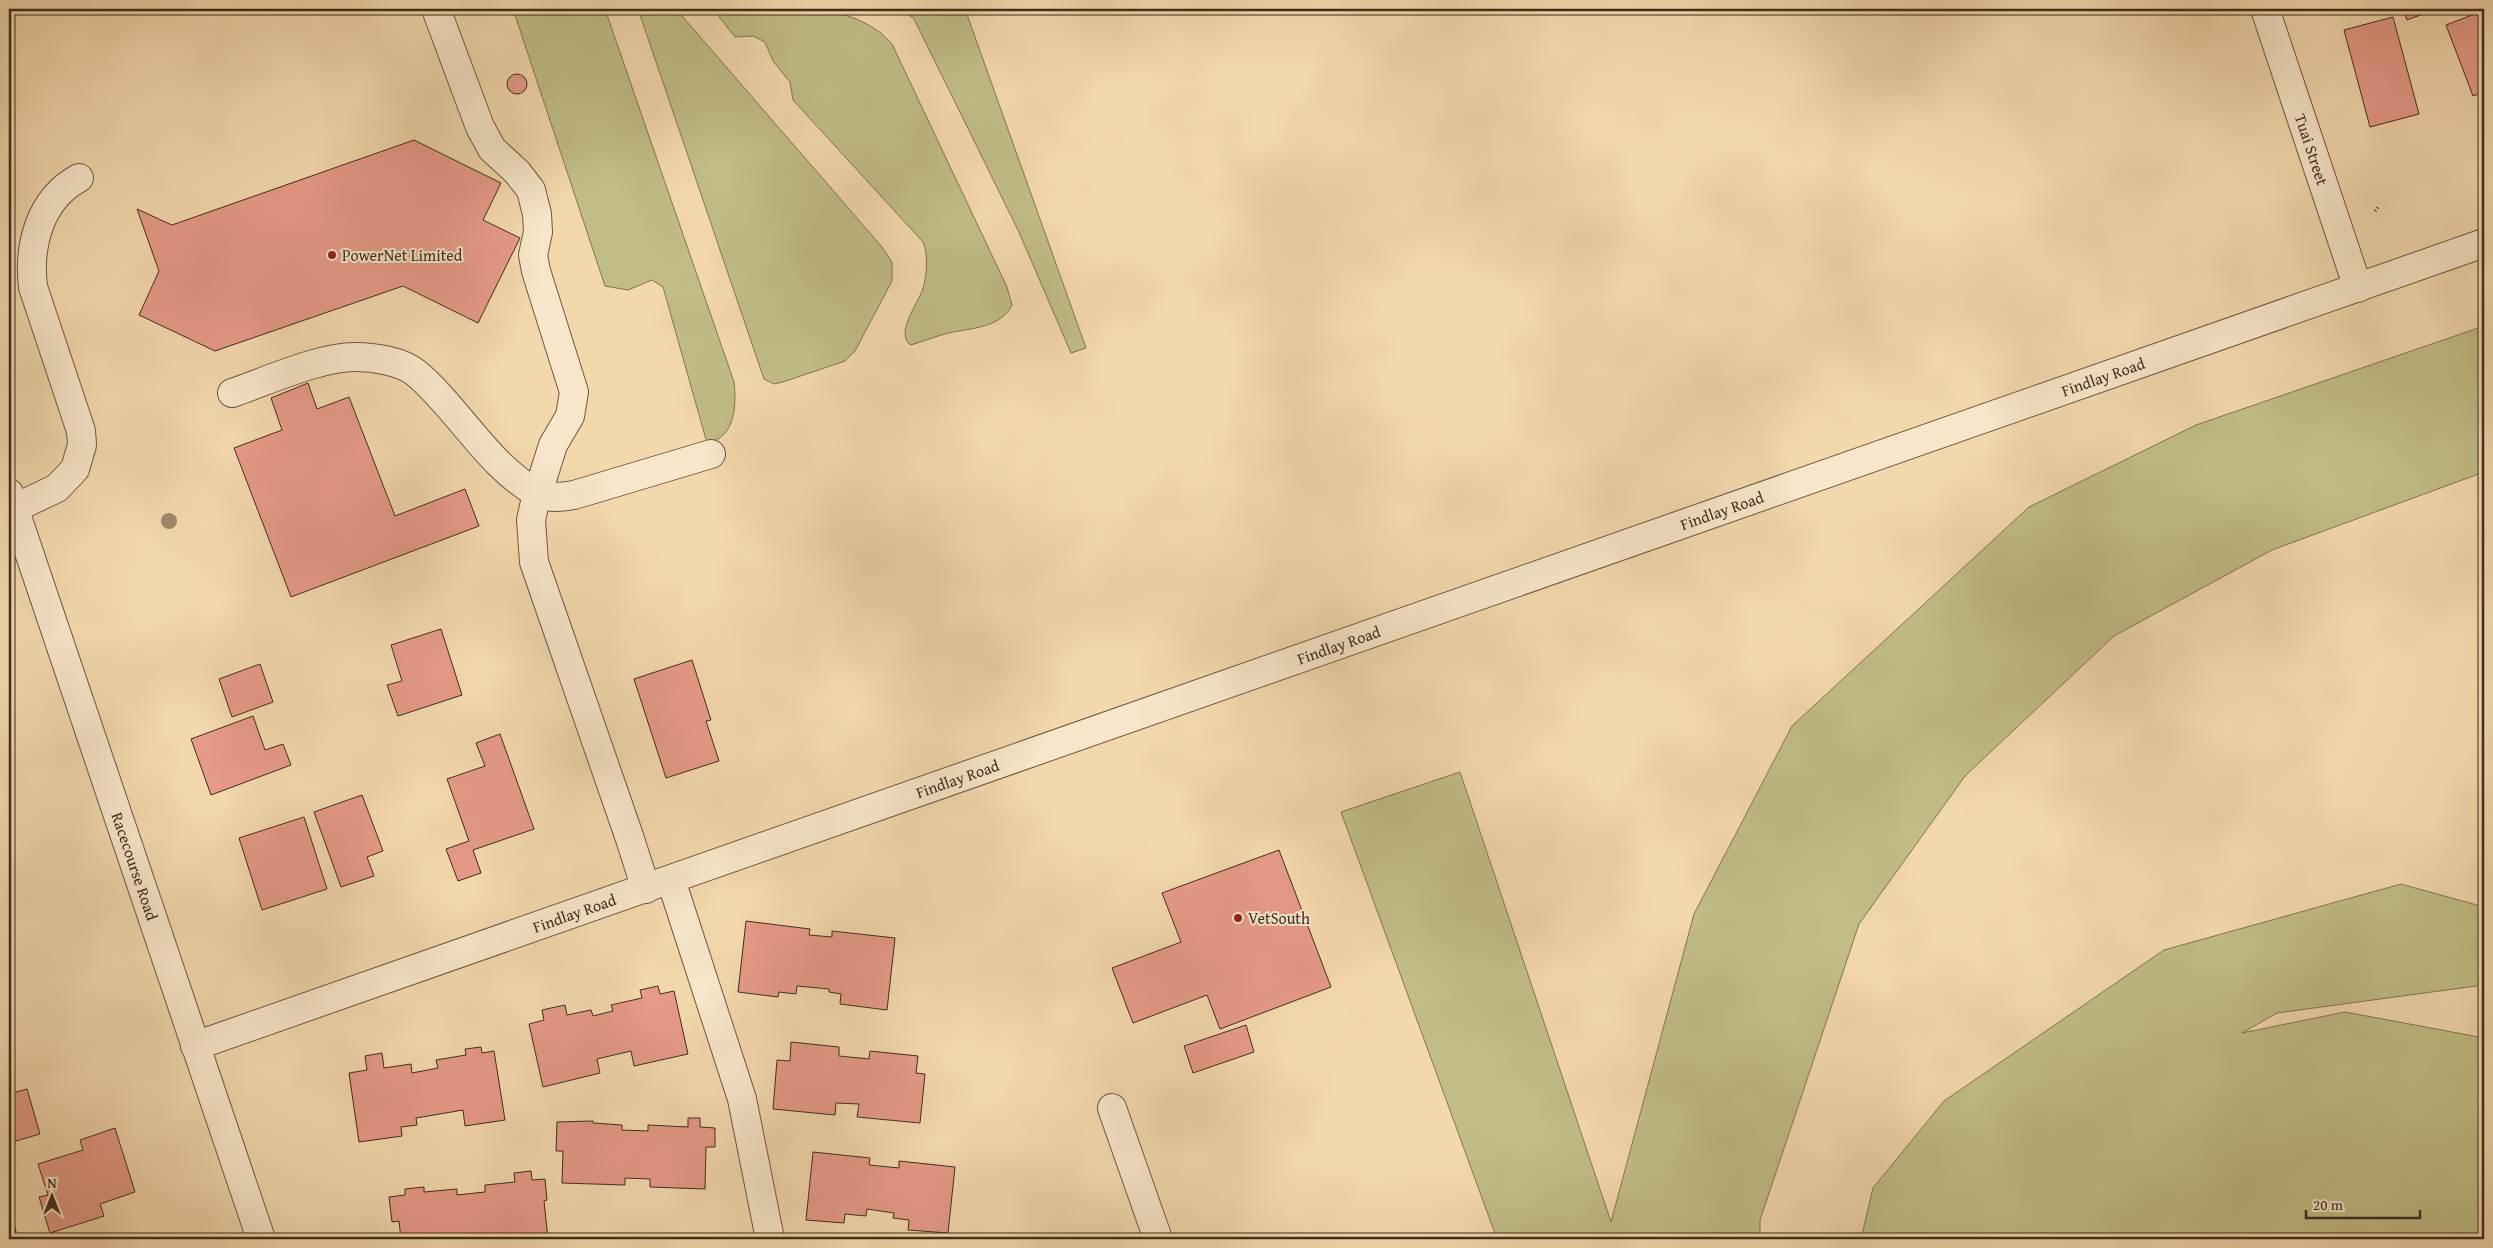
<svg xmlns="http://www.w3.org/2000/svg" width="2493" height="1248" font-family="'Gentium Book Plus',serif">
  <style>
    .green { fill: #c1bd85; stroke: #807552 }
    .building { fill: #e69a89; stroke: #3f2d1f }
    .lines { fill: none; stroke-linecap: round; stroke-linejoin: round }
    .minor-casing { stroke: #6c5842; stroke-width: 30 }
    .path { stroke: #3f2d1f; stroke-width: 3; stroke-dasharray: 1 2.5; stroke-linecap: butt }
    .minor { stroke: #f7e6c9; stroke-width: 28 }
    .tree { fill: #9e8a69 }
    .poi-dot { fill: #8f2418; stroke: #f7e6c9; stroke-width: 2 }
    .labels { text-anchor: middle; stroke-width: 4; stroke-linejoin: round; paint-order: stroke }
    .street-label { font-size: 16px; fill: #3f2d1f; stroke: #f7e6c9 }
    .poi-label { font-size: 16px; fill: #3f2d1f; stroke: #f7e6c9; text-anchor: start }
  </style>
  <rect width="100%" height="100%" fill="#f3d8ac"/>
  <filter id="stains"><feTurbulence type="fractalNoise" baseFrequency=".004" numOctaves="4"/><feColorMatrix values="0 0 0 0 .2 0 0 0 0 .09 0 0 0 0 .02 0 0 0 .5 -.17"/></filter>
  <radialGradient id="worn" r=".72"><stop offset=".6" stop-color="#630" stop-opacity="0"/><stop offset="1" stop-color="#630" stop-opacity=".3"/></radialGradient>
  <g class="green">
    <path d="M513,9H605L734,382C736,399 736,424 722,436C719,440 712,441 707,443L663,287L652,280L628,290L605,286Z"/>
    <polygon points="638,9 676,9 882,247 892,262 892,281 855,351 845,361 783,382 774,384 764,379"/>
    <path d="M713,9C761,9 834,0 875,29C882,33 887,39 892,44L1007,287L1012,305C1001,328 971,328 949,333C936,336 924,341 911,345C893,334 921,300 924,285C927,272 928,254 923,242L793,100L790,82L773,61L765,42L753,36L735,37Z"/>
    <polygon points="901,9 965,9 1086,348 1071,353 1018,230 914,19"/>
    <polygon points="2484,326 2484,472 2272,550 2114,636 1965,776 1859,924 1760,1220 1760,1239 1497,1239 1341,812 1460,772 1611,1222 1694,914 1792,726 2029,507 2196,425"/>
    <polygon points="2401,884 2484,907 2484,989 2476,986 2277,1013 2242,1033 2345,1012 2484,1038 2484,1239 1861,1239 1873,1188 1944,1101 2164,950"/>
  </g>
  <g class="building">
    <polygon points="2403,9 2421,9 2423,14 2407,20"/>
    <polygon points="2480,12 2484,25 2484,92 2473,96 2446,25"/>
    <polygon points="2393,17 2419,114 2370,127 2344,30"/>
    <circle cx="517" cy="84" r="10"/>
    <polygon points="414,140 501,183 483,220 520,238 478,323 403,286 215,351 139,315 159,271 137,209 172,225"/>
    <polygon points="308,383 317,409 349,397 395,516 465,489 479,526 291,597 234,448 282,430 271,398"/>
    <polygon points="441,629 462,695 398,716 387,685 402,681 391,645"/>
    <polygon points="692,660 711,720 706,721 719,761 666,778 634,679"/>
    <polygon points="260,664 273,702 232,717 219,679"/>
    <polygon points="253,716 265,750 283,744 291,765 211,795 191,739"/>
    <polygon points="500,734 534,829 473,850 481,873 458,881 446,849 469,841 447,779 485,766 476,743"/>
    <polygon points="362,795 383,851 367,857 374,876 341,887 314,812"/>
    <polygon points="304,817 327,889 262,910 239,838"/>
    <polygon points="1279,850 1331,987 1220,1029 1207,995 1133,1023 1112,968 1181,942 1162,893"/>
    <polygon points="746,921 810,929 809,935 832,937 832,931 895,938 887,1010 840,1004 841,994 829,992 829,989 797,986 796,994 779,992 778,997 738,992"/>
    <polygon points="658,986 660,994 674,991 688,1054 634,1066 631,1051 597,1059 600,1073 543,1087 529,1024 544,1020 542,1010 565,1005 567,1015 591,1010 593,1016 613,1011 611,1005 642,998 640,990"/>
    <polygon points="1246,1025 1254,1052 1193,1073 1184,1046"/>
    <polygon points="791,1042 839,1047 839,1056 869,1059 870,1051 918,1056 916,1073 925,1074 920,1123 857,1117 859,1104 836,1103 835,1115 773,1109 777,1060 790,1061"/>
    <polygon points="481,1047 482,1053 494,1051 505,1120 465,1126 463,1110 416,1118 417,1125 401,1127 402,1136 359,1142 349,1073 367,1070 365,1056 382,1053 384,1068 411,1064 412,1073 438,1068 436,1060 466,1055 465,1049"/>
    <polygon points="27,1089 40,1134 9,1143 9,1094"/>
    <polygon points="688,1118 700,1118 700,1127 715,1128 715,1147 706,1147 705,1189 650,1187 650,1179 625,1178 625,1185 562,1183 563,1151 556,1151 557,1122 593,1121 593,1123 622,1125 622,1130 648,1131 648,1125 688,1127"/>
    <polygon points="115,1128 135,1192 100,1204 104,1216 50,1233 39,1197 48,1195 38,1164 83,1150 80,1140"/>
    <polygon points="813,1152 870,1158 869,1165 899,1168 899,1161 955,1167 948,1233 908,1230 909,1220 893,1218 894,1213 867,1209 866,1216 845,1214 844,1223 806,1220"/>
    <polygon points="531,1171 532,1180 545,1179 547,1200 544,1201 548,1239 401,1239 399,1221 392,1222 389,1197 405,1195 405,1189 424,1187 424,1192 457,1189 457,1195 485,1192 485,1185 515,1182 514,1173"/>
    <polygon points="9,1207 12,1217 18,1239 9,1239"/>
  </g>
  <g class="lines">
    <g class="minor-casing">
      <g id="minor">
        <polyline points="436,9 480,127 492,149 517,172 531,190 537,214 538,232 533,255 536,271 574,392 570,416 553,445 535,502 531,520 534,562 629,836 646,889"/>
        <path id="s1" d="M2265,9L2358,288"/>
        <path d="M232,393C267,381 319,357 355,357C374,357 401,361 416,373C457,407 489,467 537,493C548,499 562,497 574,495L711,454"/>
        <path id="s2" d="M9,493L261,1239"/>
        <path d="M9,511L57,488L75,469L82,445L81,431L33,287C28,245 40,199 79,178"/>
        <polyline points="671,880 742,1099 770,1239"/>
        <path id="s3" d="M195,1046L2484,243"/>
        <polyline points="1112,1108 1158,1239"/>
      </g>
    </g>
    <polyline class="path" points="2375,211 2379,206"/>
    <use href="#minor" class="minor"/>
  </g>
  <circle class="tree" cx="169" cy="521" r="8"/>
  <g class="poi-dot">
    <circle cx="332" cy="255" r="5"/>
    <circle cx="1238" cy="918" r="5"/>
  </g>
  <g class="labels">
    <g class="street-label">
      <text dy="6" stroke="none"><textPath href="#s1" startOffset="148">Tuai Street</textPath></text>
      <text dy="6" stroke="none"><textPath href="#s3" startOffset="2022">Findlay Road</textPath></text>
      <text dy="6" stroke="none"><textPath href="#s3" startOffset="1618">Findlay Road</textPath></text>
      <text dy="6" stroke="none"><textPath href="#s3" startOffset="1212">Findlay Road</textPath></text>
      <text dy="6" stroke="none"><textPath href="#s3" startOffset="808">Findlay Road</textPath></text>
      <text dy="6" stroke="none"><textPath href="#s2" startOffset="394">Racecourse Road</textPath></text>
      <text dy="6" stroke="none"><textPath href="#s3" startOffset="402">Findlay Road</textPath></text>
    </g>
    <g class="poi-label">
      <text x="342" y="261">PowerNet Limited</text>
      <text x="1248" y="924">VetSouth</text>
    </g>
  </g>
  <rect width="2493" height="1248" fill="none" stroke="#f3d8ac" stroke-width="30"/>
  <rect x="10" y="10" width="2473" height="1228" fill="none" stroke="#3f2d1f" stroke-width="2.5"/>
  <rect x="15" y="15" width="2463" height="1218" fill="none" stroke="#3f2d1f"/>
  <g transform="translate(52 1196)" stroke="#f7e6c9" stroke-width="4" paint-order="stroke">
  <path d="M0-4L9 19L0 12L-9 19Z" fill="#3f2d1f"/>
  <text y="-8" font-size="14" font-weight="bold" text-anchor="middle" fill="#3f2d1f">N</text>
  </g>
  <path d="M2306 1210v8h114v-8" fill="none" stroke="#3f2d1f" stroke-width="2.5"/>
  <text x="2313" y="1210" font-size="15" fill="#3f2d1f" stroke="#f7e6c9" stroke-width="4" paint-order="stroke">20 m</text>
  <rect width="100%" height="100%" filter="url(#stains)"/>
  <rect width="100%" height="100%" fill="url(#worn)"/>
</svg>
